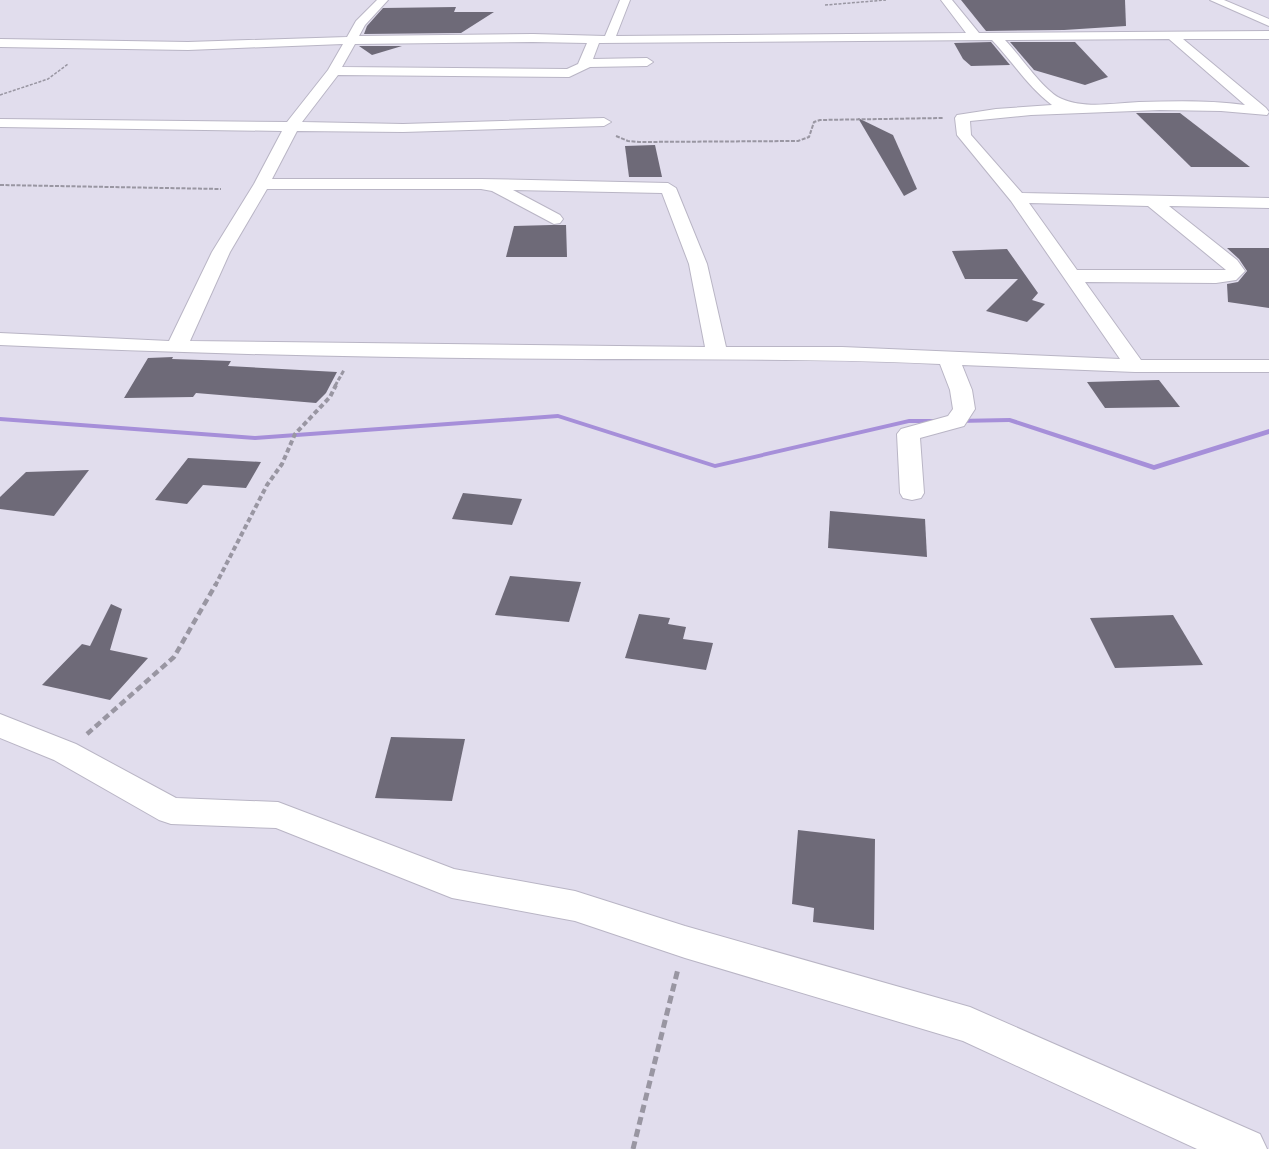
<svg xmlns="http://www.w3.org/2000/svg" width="1269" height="1149" font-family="Cabin,sans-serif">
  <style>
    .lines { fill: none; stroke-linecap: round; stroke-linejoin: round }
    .stream { fill: #a68fd9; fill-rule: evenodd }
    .building { fill: #6e6a78 }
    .minor-casing { stroke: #b9b5c5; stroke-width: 2 }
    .path-far5 { stroke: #9996a2; stroke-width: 1.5; stroke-dasharray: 3 1.5; stroke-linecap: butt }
    .path-far4 { stroke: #9996a2; stroke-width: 2; stroke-dasharray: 4 1.5; stroke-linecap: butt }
    .path-far3 { stroke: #9996a2; stroke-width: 3; stroke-dasharray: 4.5 2; stroke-linecap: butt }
    .path-far2 { stroke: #9996a2; stroke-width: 4; stroke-dasharray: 5 3; stroke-linecap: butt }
    .path-far1 { stroke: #9996a2; stroke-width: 4.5; stroke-dasharray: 7 4; stroke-linecap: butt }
    .path { stroke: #9996a2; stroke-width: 5; stroke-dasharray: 8 4.5; stroke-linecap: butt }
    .minor { fill: #fff; fill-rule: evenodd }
  </style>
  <rect width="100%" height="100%" fill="#e1dded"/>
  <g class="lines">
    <g class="stream">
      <polygon points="558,414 715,464 909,419 940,419 944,421 940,423 909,423 715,468 558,418 255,440 0,421 0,417 255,436"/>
      <polygon points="1010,418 1154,465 1269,429 1269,434 1154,470 1009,422 957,423 953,421 957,419"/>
    </g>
  </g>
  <g class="building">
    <polygon points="961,0 1125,0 1126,26 1064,30 986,31"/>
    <polygon points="456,7 454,12 494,12 461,33 364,34 367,26 383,8"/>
    <polygon points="991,42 1010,65 971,66 963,59 954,43"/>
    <polygon points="1010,42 1075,42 1108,77 1085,85 1034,70"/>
    <polygon points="359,46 402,46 372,55"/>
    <polygon points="1136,113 1180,113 1250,167 1191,167"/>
    <polygon points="858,118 893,135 917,189 904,196"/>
    <polygon points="655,145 662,177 629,177 625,146"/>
    <polygon points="551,225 566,225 567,257 506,257 514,226"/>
    <polygon points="1227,248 1269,248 1269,308 1228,302 1227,284 1238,282 1247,271 1239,259"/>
    <polygon points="1007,249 1038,293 1032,300 1045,304 1027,322 986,311 1018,279 965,279 952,251"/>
    <polygon points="173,357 172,359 231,361 228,366 337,372 326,393 316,403 196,393 193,397 124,398 148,358"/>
    <polygon points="1159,380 1180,407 1105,408 1087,382"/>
    <polygon points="188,458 261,462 246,488 203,485 187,504 155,500"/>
    <polygon points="89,470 54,516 0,509 0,497 26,472"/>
    <polygon points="463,493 522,499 512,525 452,519"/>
    <polygon points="830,511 925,519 927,557 828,548"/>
    <polygon points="510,576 581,582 569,622 495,615"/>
    <polygon points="111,604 122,609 110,650 148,658 110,700 42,685 82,644 90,646"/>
    <polygon points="639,614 670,618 668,624 686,627 683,639 713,643 706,670 625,658"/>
    <polygon points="1173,615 1203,665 1115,668 1090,618"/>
    <polygon points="391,737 465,739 452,801 375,798"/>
    <polygon points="798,830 875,839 874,930 813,922 814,908 792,904"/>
  </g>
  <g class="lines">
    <g class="minor-casing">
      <g id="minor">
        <path d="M377,0H388L365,25L359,36L533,34L605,36L620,0H630L616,36L966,33L941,0H952L979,33L1269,31V39H1183L1266,108L1269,112L1267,115L1221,111L1160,110L1031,115L970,121L971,135L1022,193L1269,198V208L1169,206L1237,260L1245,271L1236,280L1216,283L1085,282L1141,360H1269V372H1135L962,365L972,390L975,409L964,426L920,438L924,493L921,498L912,500L903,498L900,493L897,434L901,429L948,416L953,409L950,390L940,364C820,358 701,360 581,359C387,358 194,354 0,345V333L169,341L212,252L254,184L282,131L0,127V119L287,122L328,70L343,44L188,50L0,47V39L188,42L347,37L356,21ZM1169,39L1245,105C1210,100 1174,101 1139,102C1115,103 1085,109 1062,99C1044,92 1020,55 1005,40ZM992,40C1013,62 1028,87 1052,105L996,109L957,115L955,118L957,135L1011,201L1120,359L842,347H726L707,264L676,188L668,183L481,179H272L297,131L403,132L604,126L611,122L604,118L403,124L302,122L338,75L569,77L590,67L647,66L653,62L647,58L593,59L599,43ZM533,42L587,43L578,64L567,69L342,67L355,44ZM267,189H481L492,191L554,224L560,223L563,219L560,215L513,190L662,193L689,264L705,347L190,341L230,252ZM1029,203L1148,206L1226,270H1077Z"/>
        <polygon points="1210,0 1224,0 1269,19 1269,26"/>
        <polygon points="0,714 76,744 176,798 278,802 454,869 575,891 685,926 970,1007 1260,1134 1267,1149 1197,1149 963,1041 685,958 575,921 452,898 276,828 171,824 159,820 54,760 0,738"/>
      </g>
    </g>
    <g class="path-far5">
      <polyline points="825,5 886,0"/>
      <polyline points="0,95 48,79 68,64"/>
    </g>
    <g class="path-far4">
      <polyline points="616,136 628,141 639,142 798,141 809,137 814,122 820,120 943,118"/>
      <polyline points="0,185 221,189"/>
    </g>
    <polyline class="path-far3" points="335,386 344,370"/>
    <polyline class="path-far2" points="215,586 267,485 282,464 295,434 330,397 336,385"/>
    <polyline class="path-far1" points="87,734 174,657 216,584"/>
    <polyline class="path" points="633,1149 678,969"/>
    <use href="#minor" class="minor"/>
  </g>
</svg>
